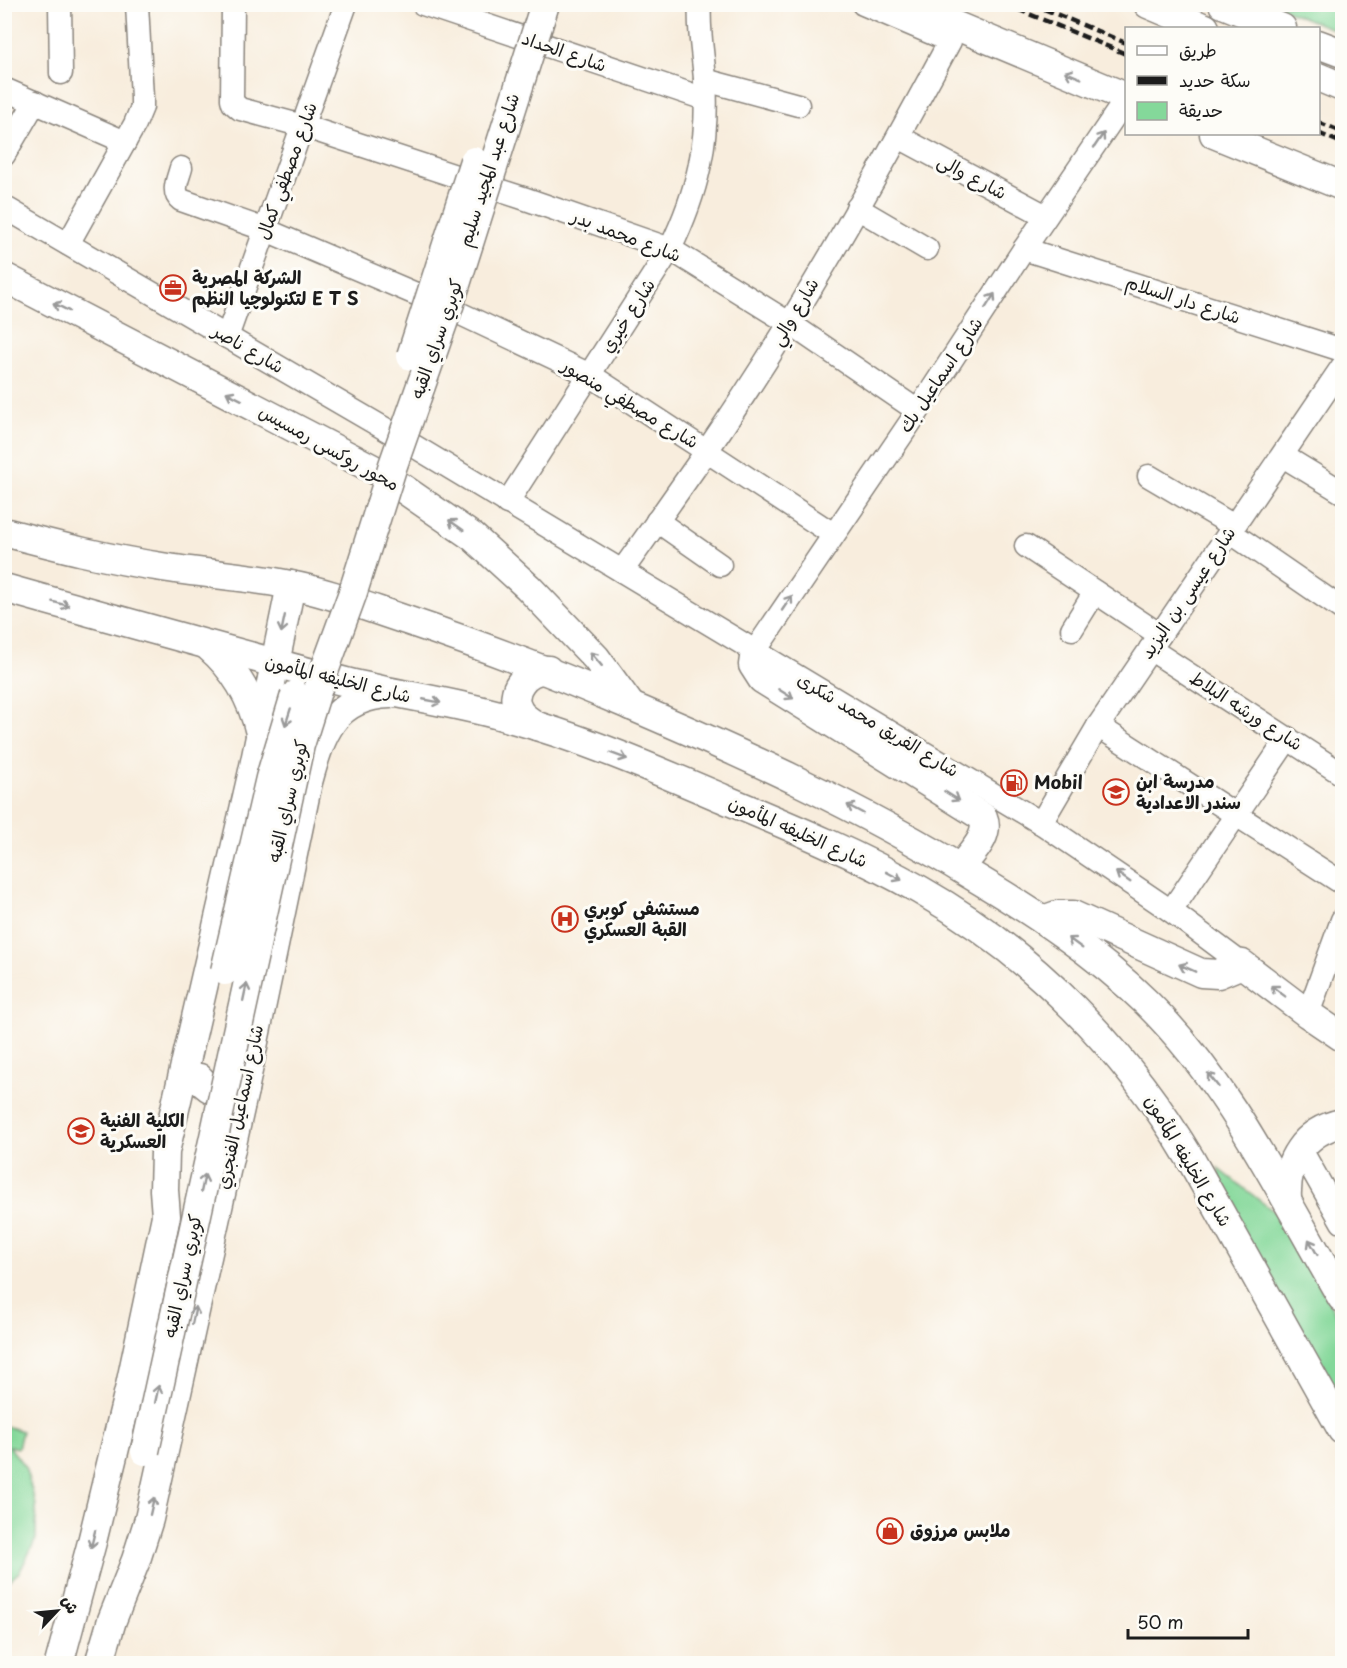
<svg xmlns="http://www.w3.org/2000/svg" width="1347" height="1668" font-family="'Playpen Sans','Playpen Sans Arabic',sans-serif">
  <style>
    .green { fill: #84d89a; stroke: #507a5b; stroke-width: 1.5 }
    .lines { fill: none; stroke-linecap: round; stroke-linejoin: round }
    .minor-casing { stroke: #8a847c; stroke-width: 25 }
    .major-casing { stroke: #8a847c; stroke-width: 31 }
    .minor { stroke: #fff; stroke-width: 22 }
    .major { stroke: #fff; stroke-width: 28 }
    .rail { stroke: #1c1c1c; stroke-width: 4.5; stroke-dasharray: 9 4.5; stroke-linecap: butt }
    .major-bridge-casing { stroke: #8a847c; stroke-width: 31; stroke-linecap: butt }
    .major-bridge { stroke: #fff; stroke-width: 28 }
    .oneway { stroke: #999 }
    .labels { text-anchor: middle; stroke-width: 6; stroke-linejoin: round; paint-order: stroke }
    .street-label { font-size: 18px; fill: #1c1c1c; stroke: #fdfcf7 }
    .poi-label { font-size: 18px; font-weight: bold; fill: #1c1c1c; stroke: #fdfcf7; text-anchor: start }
  </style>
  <rect width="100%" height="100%" fill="#fdfcf7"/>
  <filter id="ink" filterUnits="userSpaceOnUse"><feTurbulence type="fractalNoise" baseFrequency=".0167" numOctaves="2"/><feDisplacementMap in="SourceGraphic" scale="12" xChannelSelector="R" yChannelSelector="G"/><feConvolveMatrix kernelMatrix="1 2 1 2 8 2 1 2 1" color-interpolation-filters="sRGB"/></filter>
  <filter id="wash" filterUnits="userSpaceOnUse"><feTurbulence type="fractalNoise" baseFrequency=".008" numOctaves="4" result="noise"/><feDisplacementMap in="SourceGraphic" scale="24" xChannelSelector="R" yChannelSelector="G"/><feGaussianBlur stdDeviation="1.35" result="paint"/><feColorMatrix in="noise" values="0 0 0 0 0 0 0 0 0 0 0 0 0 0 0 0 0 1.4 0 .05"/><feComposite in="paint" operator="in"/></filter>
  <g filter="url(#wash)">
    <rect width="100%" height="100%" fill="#f8eddd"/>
    <g class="green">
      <polygon points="1273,5 1342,5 1342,33"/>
      <polygon points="1218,1168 1281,1217 1342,1325 1342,1412 1226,1206"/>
      <polygon points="5,1426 22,1431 18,1448 9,1446 25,1467 36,1505 36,1539 20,1571 5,1585"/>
    </g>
  </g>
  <g filter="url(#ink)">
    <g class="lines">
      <g class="minor-casing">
        <g id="minor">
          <polyline points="60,4 61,73"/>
          <polyline points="233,4 232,99 233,103 240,109 303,126 526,199 670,249 789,323 918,411"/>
          <polyline points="423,4 705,99"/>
          <polyline points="705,80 798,105"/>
          <polyline points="4,89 125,142"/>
          <polyline points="899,137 1046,216"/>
          <polyline points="4,155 35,102"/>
          <path d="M181,168C178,179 171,192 181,200L266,230L444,306L590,375L833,534"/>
          <polyline points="4,207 399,437 1041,823 1171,911 1242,964"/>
          <polyline points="857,208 927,249"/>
          <polyline points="68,244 135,124 142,107 142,98 137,4"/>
          <polyline points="1024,249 1342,350"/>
          <polyline points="227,337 346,4"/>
          <polyline points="1283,456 1342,492"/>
          <polyline points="1149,476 1234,526"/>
          <path d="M507,503L670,249C698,191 709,143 705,79C703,54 698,29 700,4"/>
          <polyline points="657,521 720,565"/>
          <polyline points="1230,532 1342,609"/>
          <polyline points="1026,546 1160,635"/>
          <path d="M622,571C650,532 678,492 706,452C796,321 875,181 950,41L863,4"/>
          <polyline points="1072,629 1095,592"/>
          <polyline points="1150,649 1342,774"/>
          <polyline points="755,651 918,411 1024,249 1126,99"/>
          <polyline points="1098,726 1342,883"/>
          <polyline points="1041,823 1098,726 1342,367"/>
          <polyline points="1171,911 1288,738"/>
          <polyline points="1308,1014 1342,920"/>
          <polyline points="1300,1148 1342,1222"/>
        </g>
      </g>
      <g class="major-casing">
        <g id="major">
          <polyline points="904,4 1126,97"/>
          <polyline points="1148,4 1205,28"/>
          <polyline points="1223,4 1282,28"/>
          <polyline points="1318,44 1342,53"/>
          <polyline points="1318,77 1342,87"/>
          <polyline points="1214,134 1342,186"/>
          <polyline points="4,277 379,472 473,537 528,587 596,658 631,706"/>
          <path d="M4,532C57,546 108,559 162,567C204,574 248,576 290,585C328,592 369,608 406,620C480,645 552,672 624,703C744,754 860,807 971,875C1033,912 1095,952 1147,1003C1232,1087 1282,1196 1342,1298"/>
          <path d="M4,588C118,620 232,652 346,682C399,695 453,702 506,717C580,737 652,768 722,798C789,826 857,854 920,890C1033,954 1125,1049 1191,1160L1342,1430"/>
          <path d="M208,646C235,669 252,698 260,733"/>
          <path d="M755,651L753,665L762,679L983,817C991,836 971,853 960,868"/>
          <path d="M537,726C531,722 523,718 519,711C507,691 527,668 548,670"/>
          <polyline points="1043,920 1057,915 1073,915 1201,973 1218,974 1242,964 1308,1014 1342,1037"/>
          <path d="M199,1078C211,1093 226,1097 244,1090"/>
          <path d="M1287,1199C1285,1161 1304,1131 1342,1123"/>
          <polyline points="59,1664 92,1542 130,1386 166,1216 164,1190 165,1152 253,771 291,585"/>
          <path d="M99,1664L112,1620L136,1560L149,1519L244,1090L308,782C321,735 333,696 390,694"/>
        </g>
      </g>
      <use href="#minor" class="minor"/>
      <use href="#major" class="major"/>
      <g class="rail">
        <polyline points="1005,4 1126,54"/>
        <polyline points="1032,4 1126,43"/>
        <polyline points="1318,122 1342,132"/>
        <polyline points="1318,133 1342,143"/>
      </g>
      <g class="major-bridge-casing">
        <g id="major-bridge">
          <polyline points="411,356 474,161"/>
          <polyline points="225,971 270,778 295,695"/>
          <polyline points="145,1451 300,745 318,688 352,595 393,465 450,303 545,4"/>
        </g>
      </g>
      <use href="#major-bridge" class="major-bridge"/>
    </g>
    <defs><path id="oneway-shaft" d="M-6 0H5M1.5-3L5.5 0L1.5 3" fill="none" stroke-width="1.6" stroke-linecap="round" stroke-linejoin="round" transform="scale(1.5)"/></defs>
    <g class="oneway">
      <use href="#oneway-shaft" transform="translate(1073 75) rotate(-157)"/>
      <use href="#oneway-shaft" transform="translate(1099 140) rotate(-56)"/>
      <use href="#oneway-shaft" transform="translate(990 301) rotate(-57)"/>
      <use href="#oneway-shaft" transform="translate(61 307) rotate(-153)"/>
      <use href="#oneway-shaft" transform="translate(234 396) rotate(-153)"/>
      <use href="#oneway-shaft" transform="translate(456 525) rotate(-145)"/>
      <use href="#oneway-shaft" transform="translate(787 603) rotate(-56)"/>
      <use href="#oneway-shaft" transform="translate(61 604) rotate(15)"/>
      <use href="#oneway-shaft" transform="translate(283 624) rotate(102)"/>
      <use href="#oneway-shaft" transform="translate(596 659) rotate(-130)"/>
      <use href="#oneway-shaft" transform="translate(786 694) rotate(32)"/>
      <use href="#oneway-shaft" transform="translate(432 701) rotate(11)"/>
      <use href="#oneway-shaft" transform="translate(288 717) rotate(108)"/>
      <use href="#oneway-shaft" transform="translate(619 756) rotate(21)"/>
      <use href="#oneway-shaft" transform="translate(952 796) rotate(32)"/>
      <use href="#oneway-shaft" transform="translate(855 809) rotate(-152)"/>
      <use href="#oneway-shaft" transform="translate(894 876) rotate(28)"/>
      <use href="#oneway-shaft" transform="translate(1123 877) rotate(-145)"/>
      <use href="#oneway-shaft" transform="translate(1075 943) rotate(-144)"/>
      <use href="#oneway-shaft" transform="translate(1187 968) rotate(-156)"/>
      <use href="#oneway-shaft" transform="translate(1278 991) rotate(-143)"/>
      <use href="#oneway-shaft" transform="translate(245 992) rotate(-78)"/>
      <use href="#oneway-shaft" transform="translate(1213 1080) rotate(-128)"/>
      <use href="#oneway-shaft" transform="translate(203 1183) rotate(-78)"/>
      <use href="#oneway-shaft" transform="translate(1313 1247) rotate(-119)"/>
      <use href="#oneway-shaft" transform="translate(194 1315) rotate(-78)"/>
      <use href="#oneway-shaft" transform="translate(157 1394) rotate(-78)"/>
      <use href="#oneway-shaft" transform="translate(152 1506) rotate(-77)"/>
      <use href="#oneway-shaft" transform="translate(93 1539) rotate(104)"/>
    </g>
  </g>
  <defs>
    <g id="office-ring" transform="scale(1.35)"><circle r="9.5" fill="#fdfcf7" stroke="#c8321e" stroke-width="1.5"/><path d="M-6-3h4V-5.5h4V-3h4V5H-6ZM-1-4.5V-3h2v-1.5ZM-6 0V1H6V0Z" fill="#c8321e"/></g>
    <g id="fuel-ring" transform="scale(1.35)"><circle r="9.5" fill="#fdfcf7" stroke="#c8321e" stroke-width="1.5"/><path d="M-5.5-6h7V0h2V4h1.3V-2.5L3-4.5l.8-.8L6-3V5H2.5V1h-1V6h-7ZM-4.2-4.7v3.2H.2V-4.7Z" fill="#c8321e"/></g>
    <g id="school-ring" transform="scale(1.35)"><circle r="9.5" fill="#fdfcf7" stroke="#c8321e" stroke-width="1.5"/><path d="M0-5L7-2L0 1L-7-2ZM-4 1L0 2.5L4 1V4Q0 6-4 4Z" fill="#c8321e"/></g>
    <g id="hospital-ring" transform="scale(1.35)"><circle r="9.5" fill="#fdfcf7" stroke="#c8321e" stroke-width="1.5"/><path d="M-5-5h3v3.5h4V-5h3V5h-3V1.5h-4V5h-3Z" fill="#c8321e"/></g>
    <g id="university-ring" transform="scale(1.35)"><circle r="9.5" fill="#fdfcf7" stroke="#c8321e" stroke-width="1.5"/><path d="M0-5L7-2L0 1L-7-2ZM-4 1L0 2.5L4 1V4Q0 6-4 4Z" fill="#c8321e"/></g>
    <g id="shop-ring" transform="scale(1.35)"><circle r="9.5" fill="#fdfcf7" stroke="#c8321e" stroke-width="1.5"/><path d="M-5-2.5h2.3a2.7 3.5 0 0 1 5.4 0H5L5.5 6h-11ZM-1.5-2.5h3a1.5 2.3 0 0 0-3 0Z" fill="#c8321e"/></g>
  </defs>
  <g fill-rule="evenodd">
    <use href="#office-ring" x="173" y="288"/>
    <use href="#fuel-ring" x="1014" y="783"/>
    <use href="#school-ring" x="1116" y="792"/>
    <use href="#hospital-ring" x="565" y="919"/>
    <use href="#university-ring" x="81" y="1131"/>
    <use href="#shop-ring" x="890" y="1531"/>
  </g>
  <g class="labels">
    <g class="street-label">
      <text transform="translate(564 52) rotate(19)" y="6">شارع الحداد</text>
      <text transform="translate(489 170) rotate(-72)" y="6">شارع عبد المجيد سليم</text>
      <text transform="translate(287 171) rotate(-70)" y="6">شارع مصطفي كمال</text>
      <text transform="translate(972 177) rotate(28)" y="6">شارع والى</text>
      <text transform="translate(626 236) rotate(21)" y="6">شارع محمد بدر</text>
      <text transform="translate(1183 300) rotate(18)" y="6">شارع دار السلام</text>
      <text transform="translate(795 312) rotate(-59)" y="6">شارع والي</text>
      <text transform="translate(628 316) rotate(-57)" y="6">شارع خيري</text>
      <text transform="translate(437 339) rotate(-71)" y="6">كوبري سراي القبه</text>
      <text transform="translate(248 349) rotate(30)" y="6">شارع ناصر</text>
      <text transform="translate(941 375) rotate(-56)" y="6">شارع اسماعيل بك</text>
      <text transform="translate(630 404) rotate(31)" y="6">شارع مصطفي منصور</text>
      <text transform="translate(329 448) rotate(29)" y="6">محور روكسى رمسيس</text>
      <text transform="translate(1188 593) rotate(-56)" y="6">شارع عيسى بن اليزيد</text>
      <text transform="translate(338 679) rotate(14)" y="6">شارع الخليفه المأمون</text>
      <text transform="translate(1246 711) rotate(33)" y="6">شارع ورشه البلاط</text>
      <text transform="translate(878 725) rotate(31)" y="6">شارع الفريق محمد شكرى</text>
      <text transform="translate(288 801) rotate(-77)" y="6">كوبري سراي القبه</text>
      <text transform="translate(798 832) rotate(24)" y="6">شارع الخليفه المأمون</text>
      <text transform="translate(240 1107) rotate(-78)" y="6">شارع اسماعيل الفنجري</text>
      <text transform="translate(1188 1161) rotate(59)" y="6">شارع الخليفه المأمون</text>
      <text transform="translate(183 1276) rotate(-78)" y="6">كوبري سراي القبه</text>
    </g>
    <g class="poi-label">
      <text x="192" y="284">الشركة المصرية<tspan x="192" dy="21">لتكنولوچيا النظم E T S</tspan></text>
      <text x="1136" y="788">مدرسة ابن<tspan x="1136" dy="21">سندر الاعدادية</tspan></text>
      <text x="1034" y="789">Mobil</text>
      <text x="584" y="915">مستشفى كوبري<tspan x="584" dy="21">القبة العسكري</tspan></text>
      <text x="100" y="1127">الكلية الفنية<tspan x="100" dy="21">العسكرية</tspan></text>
      <text x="910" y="1537">ملابس مرزوق</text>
    </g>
  </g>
  <rect width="1347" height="1668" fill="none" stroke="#fdfcf7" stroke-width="24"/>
  <rect x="1125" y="27" width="195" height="108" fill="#fdfcf7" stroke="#a3a29f" stroke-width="1.5"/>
  <rect x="1137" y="46" width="30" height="9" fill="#ffffff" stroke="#a3a29f" stroke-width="1.5"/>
  <text x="1179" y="57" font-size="18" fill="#1c1c1c">طريق</text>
  <rect x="1137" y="76" width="30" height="9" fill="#1c1c1c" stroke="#a3a29f" stroke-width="1.5"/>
  <text x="1179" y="87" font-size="18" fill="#1c1c1c">سكة حديد</text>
  <rect x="1137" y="102" width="30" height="18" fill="#84d89a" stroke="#a3a29f" stroke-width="1.5"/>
  <text x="1179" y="117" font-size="18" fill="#1c1c1c">حديقة</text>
  <g transform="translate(57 1611) rotate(64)" stroke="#fdfcf7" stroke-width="4.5" paint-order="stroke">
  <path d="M0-4.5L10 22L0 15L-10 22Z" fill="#1c1c1c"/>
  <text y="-9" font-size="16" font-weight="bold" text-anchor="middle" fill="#1c1c1c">ش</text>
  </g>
  <path d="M1128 1629v9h120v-9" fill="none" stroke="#1c1c1c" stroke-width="3"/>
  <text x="1137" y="1629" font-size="18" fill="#1c1c1c" stroke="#fdfcf7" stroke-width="4.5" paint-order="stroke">50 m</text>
</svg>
